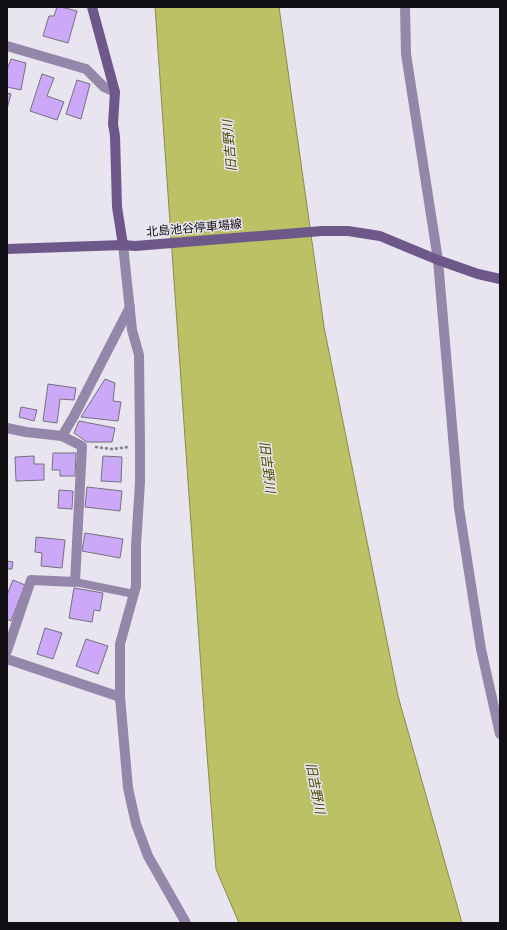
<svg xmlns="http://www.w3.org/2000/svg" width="507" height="930" font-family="Cabin,'Noto Sans JP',sans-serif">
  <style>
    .water { fill: #bbc164; stroke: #888c4c }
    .building { fill: #cca8f9; stroke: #75717b }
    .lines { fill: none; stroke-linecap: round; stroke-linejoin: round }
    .path { stroke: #827f86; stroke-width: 2.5; stroke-dasharray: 3 2; stroke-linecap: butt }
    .lane { stroke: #9587a9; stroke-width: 8 }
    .street { stroke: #9587a9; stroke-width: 10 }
    .secondary { stroke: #6e588a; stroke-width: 10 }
    .labels { text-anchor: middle; stroke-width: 3; stroke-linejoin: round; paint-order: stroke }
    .street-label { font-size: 12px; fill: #110f13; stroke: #e9e5f0 }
    .water-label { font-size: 13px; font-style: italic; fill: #494c00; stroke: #e9e5f0 }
  </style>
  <rect width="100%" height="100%" fill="#e9e5f0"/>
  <polygon class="water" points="155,7 279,7 324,327 398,696 462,923 239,923 216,869 207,754"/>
  <g class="building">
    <polygon points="57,7 61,7 77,11 68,43 43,36 49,16 54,16"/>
    <polygon points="11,59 26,63 21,90 7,87 7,70"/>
    <polygon points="42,74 54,78 47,96 64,102 57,120 30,111"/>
    <polygon points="77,80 90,84 81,119 66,114"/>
    <polygon points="7,93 11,94 7,109"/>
    <polygon points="105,379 115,383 113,401 121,402 118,421 81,417"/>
    <polygon points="48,384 76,388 74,400 60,399 57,423 43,421"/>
    <polygon points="21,407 37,410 34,421 19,417"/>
    <polygon points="79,421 115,428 112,442 87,442 74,433"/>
    <polygon points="53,453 76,453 75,476 60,476 60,470 52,470"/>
    <polygon points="34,456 34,464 44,464 44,480 16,481 15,457"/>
    <polygon points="103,456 122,457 121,482 101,481"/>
    <polygon points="87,487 122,491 120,511 85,507"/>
    <polygon points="59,490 73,491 72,509 58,508"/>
    <polygon points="85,533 123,539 120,558 82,551"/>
    <polygon points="36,537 65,540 62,568 41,566 42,553 35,552"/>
    <polygon points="7,561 13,562 12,569 7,569"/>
    <polygon points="13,580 25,585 11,621 7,619 7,595"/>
    <polygon points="74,588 103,593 100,611 94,610 92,622 69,618"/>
    <polygon points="45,628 62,633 53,659 37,654"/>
    <polygon points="86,639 108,646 98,674 76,666"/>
  </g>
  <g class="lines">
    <polyline class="path" points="95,447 112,449 128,447"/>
    <polyline class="lane" points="75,582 134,594"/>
    <g class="street">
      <polyline points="405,7 406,54 438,260 459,508 481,649 500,734"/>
      <polyline points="7,46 86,69 104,87 115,92"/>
      <polyline points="123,245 132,330 139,355 140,445 140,482 136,546 136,586 120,644 120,697 128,788 136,824 148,856 186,923"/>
      <polyline points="7,428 26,432 62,436 82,446 75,582 31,580 7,651"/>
      <polyline points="62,436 74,416 130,307"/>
      <polyline points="7,659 120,697"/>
    </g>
    <g class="secondary">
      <polyline points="92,7 115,92 113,124 115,136 117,207 123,245"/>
      <polyline points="7,249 123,245 135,246 322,231 348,231 380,236 438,260 478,274 500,279"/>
    </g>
  </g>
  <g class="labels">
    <g class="street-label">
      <text transform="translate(194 228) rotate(-5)" y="4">北島池谷停車場線</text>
    </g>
    <g class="water-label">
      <text transform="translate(229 146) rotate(-95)" y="5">旧吉野川</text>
      <text transform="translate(268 467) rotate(83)" y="5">旧吉野川</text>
      <text transform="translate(316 788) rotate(79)" y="5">旧吉野川</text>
    </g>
  </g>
  <rect width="507" height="930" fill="none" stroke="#110f13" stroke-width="16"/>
</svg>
